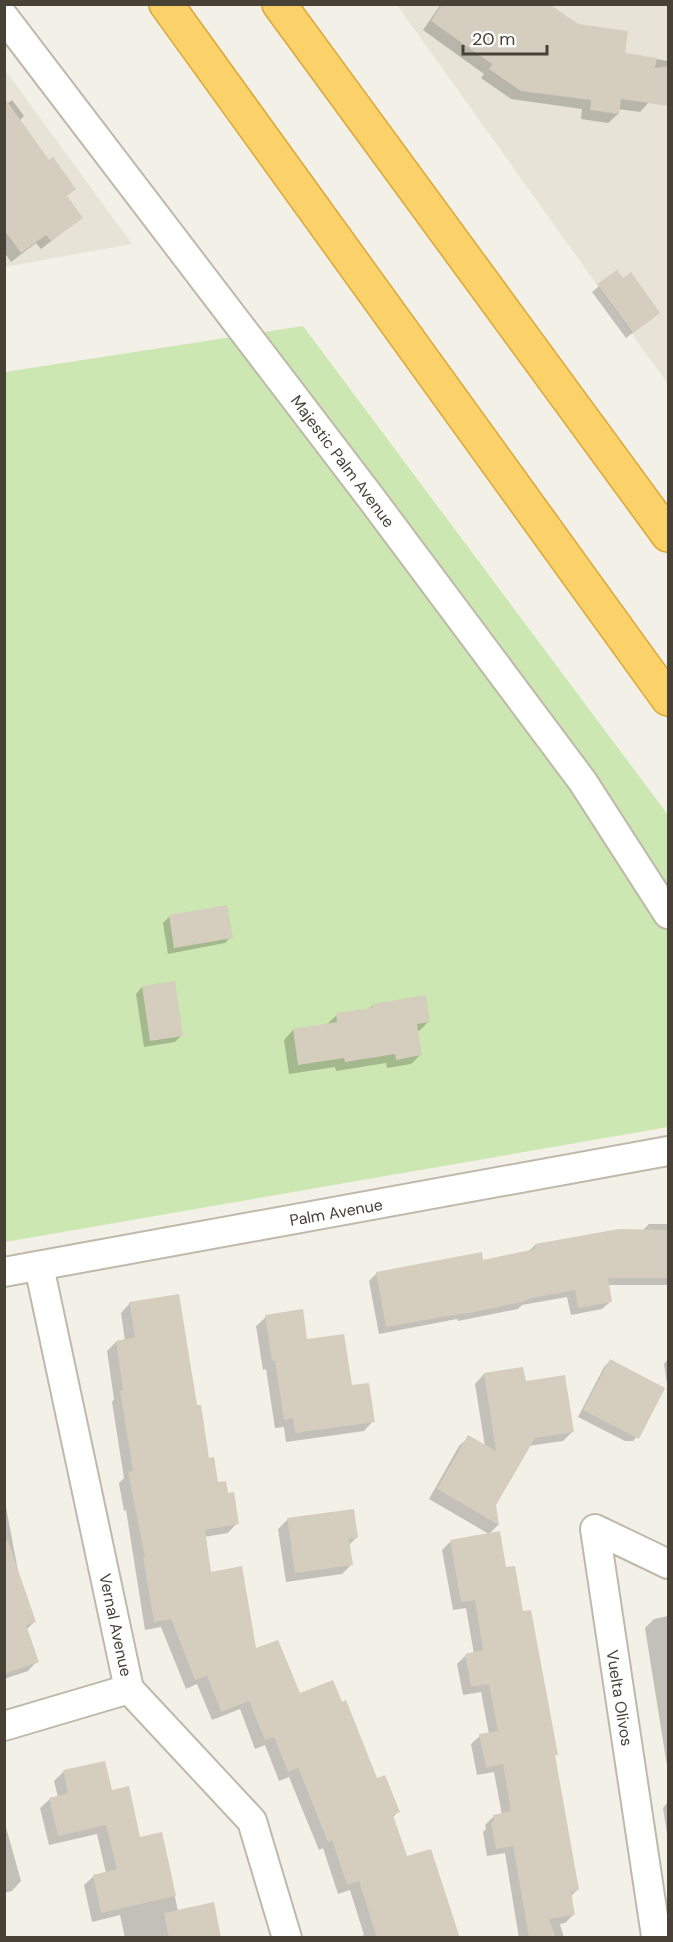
<svg xmlns="http://www.w3.org/2000/svg" width="673" height="1942" font-family="'DM Sans',sans-serif">
  <style>
    .residential { fill: #e7e3d6 }
    .green { fill: #cce7b1 }
    .shadow { fill: #0003 }
    .building { fill: #d5cdbd }
    .lines { fill: none; stroke-linecap: round; stroke-linejoin: round }
    .minor-casing { stroke: #bfb9aa; stroke-width: 32 }
    .highway-casing { stroke: #dba73a; stroke-width: 36 }
    .minor { stroke: #fff; stroke-width: 28 }
    .highway { stroke: #fbd26a; stroke-width: 33 }
    .labels { text-anchor: middle; stroke-width: 4.5; stroke-linejoin: round; paint-order: stroke }
    .street-label { font-size: 16px; fill: #474136; stroke: #fff }
  </style>
  <rect width="100%" height="100%" fill="#f3f0e7"/>
  <g class="residential">
    <polygon points="397,5 668,5 668,384"/>
    <polygon points="5,70 132,244 5,267"/>
  </g>
  <polygon class="green" points="303,326 668,815 668,1127 5,1242 5,372"/>
  <g class="shadow">
    <polygon points="441,4 547,4 624,54 668,61 668,92 649,102 640,112 618,109 618,114 608,123 581,119 582,109 511,99 481,78 484,74 423,30"/>
    <polygon points="12,100 24,116 19,121 49,162 66,197 81,218 41,249 36,243 11,262 4,252 4,106"/>
    <polygon points="616,272 658,313 626,338 592,292"/>
    <polygon points="169,917 231,937 225,943 168,954 163,923"/>
    <polygon points="142,987 182,1035 175,1042 144,1047 136,994"/>
    <polygon points="373,1005 429,1021 419,1031 416,1031 420,1055 411,1064 387,1068 386,1063 336,1071 335,1067 289,1074 284,1040 293,1030 326,1025 337,1015 368,1010"/>
    <polygon points="649,1224 668,1224 668,1285 607,1285 610,1302 602,1309 571,1315 567,1297 522,1305 518,1309 458,1321 457,1319 379,1334 369,1281 377,1273 482,1261 528,1252 535,1245 642,1231"/>
    <polygon points="130,1303 196,1407 208,1460 217,1484 237,1523 228,1533 204,1537 210,1573 255,1650 376,1780 398,1812 392,1818 406,1858 455,1938 357,1938 364,1935 350,1890 338,1894 323,1848 319,1850 289,1777 279,1781 265,1745 255,1749 240,1709 212,1720 197,1684 186,1689 161,1627 145,1630 126,1510 124,1511 119,1483 124,1478 112,1402 114,1399 107,1351 116,1342 125,1341 121,1313"/>
    <polygon points="266,1317 306,1341 351,1387 373,1421 364,1431 286,1442 284,1427 275,1428 266,1369 263,1370 256,1326"/>
    <polygon points="668,1359 668,1390 664,1364"/>
    <polygon points="610,1361 639,1434 633,1441 625,1441 578,1417 604,1367"/>
    <polygon points="484,1374 525,1383 573,1431 563,1441 528,1446 494,1505 498,1525 489,1534 429,1499 459,1446 469,1437 485,1447 475,1384"/>
    <polygon points="4,1507 6,1507 19,1576 35,1621 26,1630 37,1661 28,1671 4,1679"/>
    <polygon points="287,1520 357,1537 349,1545 352,1564 342,1574 286,1582 278,1529"/>
    <polygon points="450,1542 505,1569 522,1613 556,1754 553,1757 577,1890 571,1896 574,1914 565,1923 560,1924 564,1938 519,1938 505,1853 487,1856 483,1832 486,1829 485,1825 494,1816 502,1815 494,1772 477,1775 471,1744 480,1736 489,1734 481,1692 463,1695 457,1664 466,1655 474,1654 466,1608 453,1610 442,1550"/>
    <polygon points="668,1616 668,1772 645,1628 654,1619"/>
    <polygon points="63,1772 111,1792 139,1839 161,1834 178,1911 220,1938 125,1938 120,1915 92,1922 84,1885 94,1876 106,1873 97,1834 49,1845 40,1808 50,1799 58,1797 54,1781"/>
    <polygon points="668,1802 668,1840 663,1808"/>
    <polygon points="4,1820 21,1881 12,1891 4,1893"/>
  </g>
  <g class="building">
    <polygon points="442,4 549,4 578,24 628,31 625,53 657,58 655,68 669,66 669,106 621,99 619,114 590,110 591,100 521,91 489,69 492,64 431,21"/>
    <polygon points="4,97 49,160 53,157 76,189 67,196 83,218 51,241 46,235 21,253 4,230"/>
    <polygon points="617,270 623,278 631,272 660,313 633,333 597,284"/>
    <polygon points="227,905 233,938 174,948 169,915"/>
    <polygon points="175,981 183,1036 150,1041 142,986"/>
    <polygon points="426,995 430,1022 417,1024 422,1055 396,1060 395,1054 345,1062 344,1058 298,1065 293,1029 337,1022 336,1013 372,1008 372,1004"/>
    <polygon points="619,1229 669,1230 669,1278 608,1278 612,1302 578,1308 575,1290 527,1299 527,1301 465,1314 465,1313 386,1327 376,1272 482,1252 483,1260 535,1249 535,1244"/>
    <polygon points="179,1294 197,1405 201,1405 209,1458 214,1457 218,1482 226,1481 228,1493 234,1492 239,1524 205,1530 211,1572 242,1566 256,1648 278,1640 300,1693 333,1680 342,1702 346,1700 377,1778 385,1775 400,1812 393,1815 407,1856 431,1849 460,1938 377,1938 359,1881 347,1885 332,1840 328,1842 298,1768 288,1772 274,1737 265,1740 249,1701 221,1712 207,1676 195,1680 171,1619 154,1622 143,1557 145,1557 128,1472 133,1471 120,1391 123,1390 116,1341 135,1337 129,1302"/>
    <polygon points="303,1309 307,1339 344,1334 352,1385 369,1383 375,1422 295,1433 293,1418 284,1420 275,1361 272,1361 265,1315"/>
    <polygon points="610,1359 665,1388 639,1439 583,1410"/>
    <polygon points="523,1367 526,1381 565,1375 574,1432 535,1438 496,1505 499,1525 437,1489 468,1435 496,1451 484,1373"/>
    <polygon points="354,1509 358,1538 349,1539 353,1565 295,1573 287,1518"/>
    <polygon points="500,1531 506,1567 515,1566 523,1611 531,1610 558,1755 555,1755 579,1890 571,1892 575,1915 549,1919 556,1938 529,1938 513,1846 496,1849 491,1822 494,1821 493,1815 511,1811 503,1764 486,1768 479,1734 498,1731 489,1684 471,1687 465,1654 483,1650 475,1600 461,1602 450,1540"/>
    <polygon points="4,1541 8,1541 36,1622 26,1625 39,1662 4,1674"/>
    <polygon points="105,1761 112,1790 129,1786 140,1837 162,1832 176,1896 101,1913 93,1875 117,1869 106,1825 58,1836 49,1798 68,1793 63,1770"/>
    <polygon points="214,1902 221,1938 169,1938 164,1913"/>
  </g>
  <g class="lines">
    <g class="minor-casing">
      <g id="minor">
        <polyline points="4,17 371,498 583,782 668,914"/>
        <polyline points="39,1266 129,1689 252,1821 287,1938"/>
        <polyline points="4,1272 668,1151"/>
        <polyline points="668,1564 595,1529 656,1936 668,1933"/>
        <polyline points="4,1726 129,1689"/>
      </g>
    </g>
    <g class="highway-casing">
      <g id="highway">
        <polyline points="166,4 668,699"/>
        <polyline points="279,4 668,535"/>
      </g>
    </g>
    <use href="#minor" class="minor"/>
    <use href="#highway" class="highway"/>
  </g>
  <g class="labels">
    <g class="street-label">
      <text transform="translate(343 461) rotate(53)" y="6">Majestic Palm Avenue</text>
      <text transform="translate(336 1212) rotate(-10)" y="6">Palm Avenue</text>
      <text transform="translate(116 1625) rotate(78)" y="6">Vernal Avenue</text>
      <text transform="translate(620 1698) rotate(81)" y="6">Vuelta Olivos</text>
    </g>
  </g>
  <rect width="673" height="1942" fill="none" stroke="#474136" stroke-width="12"/>
  <path d="M463 45v9h84v-9" fill="none" stroke="#474136" stroke-width="3"/>
  <text x="472" y="45" font-size="18" fill="#474136" stroke="#ffffff" stroke-width="4.5" paint-order="stroke">20 m</text>
</svg>
